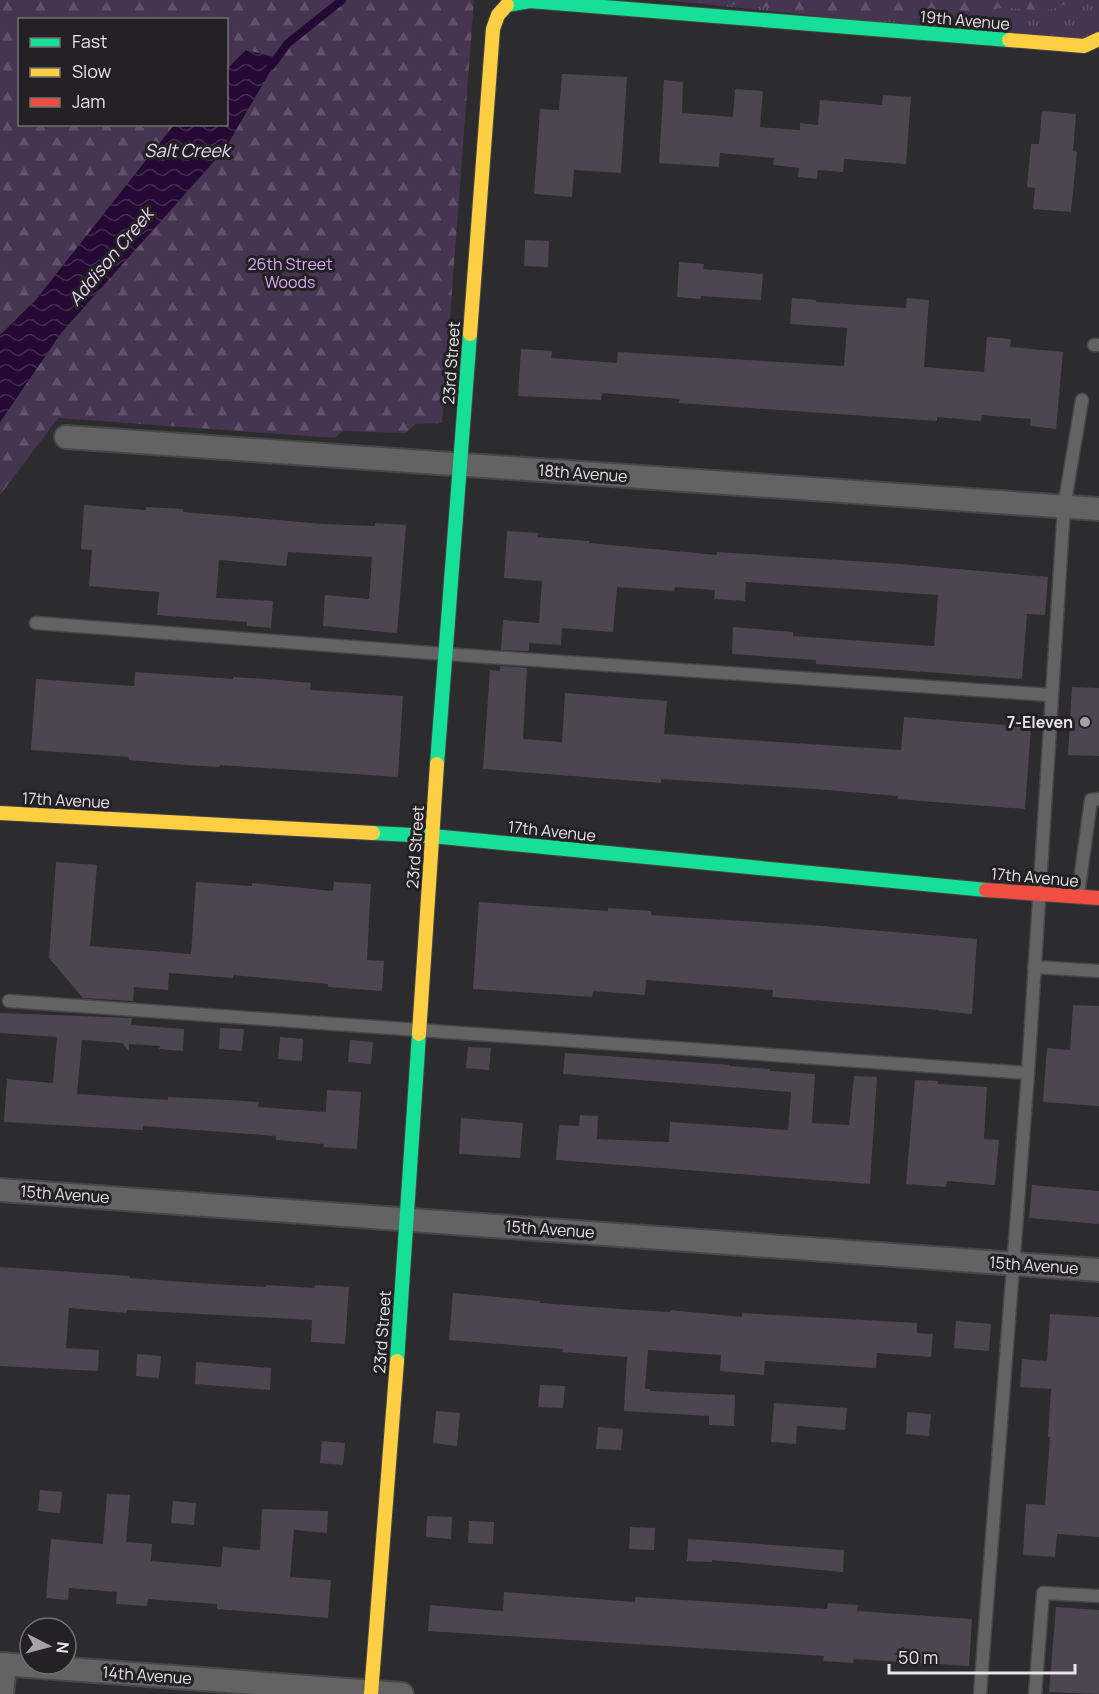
<svg xmlns="http://www.w3.org/2000/svg" width="1099" height="1694" font-family="Manrope,sans-serif">
  <style>
    .grass { fill: url(#grass-tufts) }
    .forest { fill: url(#forest-firs) }
    .water { fill: url(#water-waves) }
    .lines { fill: none; stroke-linecap: round; stroke-linejoin: round }
    .stream { stroke: #250833; stroke-width: 8 }
    .building { fill: #4d4651 }
    .lane-casing { stroke: #474648; stroke-width: 15 }
    .street-casing { stroke: #474648; stroke-width: 26 }
    .fast-casing { stroke: #474648; stroke-width: 16 }
    .slow-casing { stroke: #474648; stroke-width: 16 }
    .jam-casing { stroke: #474648; stroke-width: 16 }
    .lane { stroke: #646364; stroke-width: 12 }
    .street { stroke: #646364; stroke-width: 22 }
    .fast { stroke: #16e098; stroke-width: 14 }
    .slow { stroke: #ffcf43; stroke-width: 14 }
    .jam { stroke: #f24e42; stroke-width: 14 }
    .poi-dot { fill: #a5a3a6; stroke: #232124; stroke-width: 2 }
    .labels { text-anchor: middle; stroke-width: 6; stroke-linejoin: round; paint-order: stroke }
    .street-label { font-size: 16px; fill: #e6e4e7; stroke: #232124 }
    .park-label { font-size: 16px; fill: #d8a8f7; stroke: #232124 }
    .poi-label { font-size: 16px; font-weight: bold; fill: #e6e4e7; stroke: #232124; text-anchor: end }
    .water-label { font-size: 18px; font-style: italic; fill: #e8d5f5; stroke: #232124 }
  </style>
  <defs>
    <pattern id="grass-tufts" width="24" height="20" patternUnits="userSpaceOnUse" patternTransform="scale(1.5)"><rect width="24" height="20" fill="#453550"/><path d="M3 7l-1-3M5 7V3M7 7l1-3M15 17l-1-3M17 17v-4M19 17l1-3" fill="none" stroke="#605269"/></pattern>
    <pattern id="forest-firs" width="22" height="20" patternUnits="userSpaceOnUse" patternTransform="scale(1.5)"><rect width="22" height="20" fill="#453550"/><path d="M5 1l3.5 6h-7zM16 11l3.5 6h-7z" fill="#605269"/></pattern>
    <pattern id="water-waves" width="16" height="10" patternUnits="userSpaceOnUse" patternTransform="scale(1.5)"><rect width="16" height="10" fill="#250833"/><path d="M0 5q4-4 8 0t8 0" fill="none" stroke="#452c51"/></pattern>
  </defs>
  <rect width="100%" height="100%" fill="#2c2b2d"/>
  <polygon class="grass" points="664,0 1099,0 1099,46"/>
  <g class="forest">
    <polygon points="0,0 474,0 442,423 416,424 406,433 343,431 335,438 58,418 0,495 0,422 61,333 225,149 246,50 227,69 226,20 20,20 20,124 174,125 35,301 0,335"/>
    <path d="M664,0H1072C1040,22 1017,0 987,11L984,23Z"/>
  </g>
  <polygon class="water" points="246,50 278,58 225,149 61,333 0,422 0,335 35,301 174,125 226,124 227,69"/>
  <g class="lines">
    <polyline class="stream" points="271,66 288,43 342,0"/>
  </g>
  <g class="building">
    <polygon points="562,74 627,77 621,173 574,170 572,197 534,194 540,109 559,110"/>
    <polygon points="664,80 683,82 682,113 733,117 735,89 763,91 760,127 800,130 800,123 818,125 820,100 882,105 883,95 911,97 906,164 844,159 843,172 818,170 817,179 798,177 799,168 773,165 774,158 720,153 719,167 659,163"/>
    <polygon points="1042,111 1076,114 1073,151 1077,152 1071,212 1033,209 1035,188 1027,187 1031,144 1039,144"/>
    <polygon points="525,240 549,241 548,267 524,266"/>
    <polygon points="679,262 704,264 703,269 763,274 761,300 701,296 701,299 677,297"/>
    <polygon points="792,298 816,300 816,302 906,308 907,298 929,300 924,367 984,372 987,337 1011,339 1010,347 1063,352 1056,429 1030,426 1031,419 982,415 981,421 937,417 937,421 679,403 680,399 602,393 601,400 518,396 521,349 552,351 551,358 617,363 618,352 844,366 847,328 790,324"/>
    <polygon points="84,505 146,510 146,507 183,509 183,512 323,524 375,526 375,523 406,525 397,633 323,626 325,595 369,599 372,557 288,552 286,566 219,560 216,598 273,601 271,628 247,626 247,622 157,615 159,592 89,586 92,550 81,549"/>
    <polygon points="507,531 538,533 537,537 589,541 589,543 717,555 717,552 900,564 1048,577 1045,615 1027,614 1022,679 816,664 816,660 732,654 733,627 793,632 793,636 934,646 938,595 746,582 745,601 714,599 715,590 675,587 674,591 617,587 613,632 562,628 561,645 529,643 529,651 501,650 503,620 539,623 542,581 504,578"/>
    <polygon points="500,666 527,668 523,739 562,742 565,693 667,701 664,734 748,740 901,750 904,717 1031,727 1025,809 897,799 898,796 815,789 661,779 661,783 483,769 490,670 500,671"/>
    <polygon points="135,672 233,679 233,677 266,679 311,683 310,690 403,696 398,777 220,765 219,767 186,765 129,760 129,757 31,750 36,679 134,686"/>
    <polygon points="1072,687 1099,688 1099,756 1068,755"/>
    <polygon points="56,862 97,865 90,946 191,954 196,882 252,886 252,883 333,891 334,882 371,884 367,960 384,961 382,991 328,987 328,984 233,975 233,978 169,973 168,990 134,987 133,1001 83,998 49,958"/>
    <polygon points="479,902 608,911 608,908 651,911 651,915 693,918 810,925 977,939 972,1014 939,1011 939,1010 772,997 773,990 646,980 645,995 593,991 592,997 473,989"/>
    <polygon points="1073,1005 1099,1006 1099,1106 1043,1102 1047,1048 1070,1050"/>
    <polygon points="0,1013 132,1018 131,1025 184,1029 183,1051 159,1049 160,1046 129,1044 129,1051 122,1043 82,1040 77,1094 168,1100 168,1097 228,1100 259,1102 258,1107 326,1112 327,1090 361,1092 357,1149 323,1147 324,1144 276,1140 276,1136 143,1126 143,1130 4,1122 7,1079 53,1083 57,1037 0,1033"/>
    <polygon points="220,1028 244,1029 242,1051 219,1049"/>
    <polygon points="280,1037 303,1039 302,1061 278,1059"/>
    <polygon points="350,1040 373,1042 371,1064 348,1062"/>
    <polygon points="468,1047 491,1048 489,1070 466,1068"/>
    <polygon points="565,1053 730,1065 730,1066 770,1069 770,1071 815,1074 812,1123 849,1125 854,1076 877,1077 870,1184 556,1160 559,1125 579,1126 580,1115 598,1116 597,1139 669,1142 670,1122 788,1130 791,1092 563,1074"/>
    <polygon points="915,1080 938,1081 938,1084 987,1087 984,1139 999,1140 995,1185 947,1181 946,1187 906,1184"/>
    <polygon points="461,1118 523,1123 520,1158 459,1154"/>
    <polygon points="1032,1185 1099,1191 1099,1224 1029,1218"/>
    <polygon points="0,1267 130,1276 130,1278 213,1284 266,1287 266,1285 314,1288 315,1285 349,1287 345,1344 311,1342 312,1320 127,1310 127,1313 69,1308 66,1348 99,1350 98,1371 0,1366"/>
    <polygon points="453,1293 540,1301 540,1303 621,1309 670,1312 670,1310 742,1317 742,1313 917,1323 917,1333 933,1334 931,1357 877,1353 876,1368 765,1361 764,1375 720,1371 721,1355 648,1350 645,1389 650,1389 650,1391 735,1395 734,1426 709,1425 709,1416 624,1411 627,1357 562,1352 563,1349 449,1340"/>
    <polygon points="1050,1314 1099,1317 1099,1537 1057,1534 1055,1557 1023,1555 1026,1504 1045,1505 1050,1437 1048,1437 1051,1389 1020,1387 1022,1359 1047,1361"/>
    <polygon points="956,1321 991,1324 989,1351 954,1348"/>
    <polygon points="137,1354 161,1356 159,1378 136,1376"/>
    <polygon points="196,1362 271,1368 270,1390 195,1384"/>
    <polygon points="540,1385 565,1386 563,1408 538,1407"/>
    <polygon points="774,1403 847,1408 845,1430 797,1426 796,1444 771,1442"/>
    <polygon points="436,1411 460,1413 457,1446 433,1443"/>
    <polygon points="907,1412 931,1414 929,1436 906,1434"/>
    <polygon points="598,1427 623,1429 621,1450 596,1449"/>
    <polygon points="322,1441 345,1443 343,1465 320,1463"/>
    <polygon points="40,1490 62,1492 60,1513 38,1511"/>
    <polygon points="107,1494 130,1495 126,1542 152,1544 151,1561 221,1567 223,1547 260,1550 262,1509 328,1511 327,1533 294,1530 290,1577 331,1580 328,1618 217,1609 217,1604 148,1599 147,1606 116,1604 117,1592 69,1588 68,1600 46,1598 51,1539 103,1544"/>
    <polygon points="173,1501 196,1503 194,1525 171,1523"/>
    <polygon points="427,1516 452,1517 451,1539 426,1537"/>
    <polygon points="469,1521 494,1522 493,1544 468,1543"/>
    <polygon points="630,1527 655,1528 654,1550 629,1549"/>
    <polygon points="688,1539 844,1550 843,1572 712,1560 712,1562 687,1561"/>
    <polygon points="504,1592 635,1602 635,1597 827,1609 828,1603 858,1605 857,1611 972,1619 969,1666 854,1659 853,1663 823,1661 824,1656 428,1631 430,1605 503,1611"/>
    <polygon points="1056,1607 1099,1610 1099,1694 1049,1692"/>
  </g>
  <g class="lines">
    <g class="lane-casing">
      <g id="lane">
        <polyline points="1094,345 1099,345"/>
        <polyline points="36,623 445,654 1051,695"/>
        <polyline points="1078,895 1091,800 1099,799"/>
        <polyline points="1034,967 1099,971"/>
        <polyline points="9,1001 1028,1073"/>
        <polyline points="980,1694 1028,1073 1064,507 1082,400"/>
        <polyline points="1035,1694 1043,1593 1099,1596"/>
      </g>
    </g>
    <g class="street-casing">
      <g id="street">
        <polyline points="66,437 1099,509"/>
        <polyline points="0,1190 1099,1270"/>
        <polyline points="0,1664 402,1694"/>
        <polyline points="2,1694 5,1664"/>
      </g>
    </g>
    <g class="fast-casing">
      <g id="fast">
        <polyline points="507,5 530,1 1009,40"/>
        <polyline points="437,764 470,334"/>
        <polyline points="373,833 432,836 986,890"/>
        <polyline points="397,1361 419,1034"/>
      </g>
    </g>
    <g class="slow-casing">
      <g id="slow">
        <polyline points="1009,40 1084,46 1099,39"/>
        <polyline points="470,334 493,29 498,15 507,5"/>
        <polyline points="0,813 373,833"/>
        <polyline points="419,1034 437,764"/>
        <polyline points="371,1694 397,1361"/>
      </g>
    </g>
    <g class="jam-casing">
      <polyline id="jam" points="986,890 1099,898"/>
    </g>
    <use href="#lane" class="lane"/>
    <use href="#street" class="street"/>
    <use href="#fast" class="fast"/>
    <use href="#slow" class="slow"/>
    <use href="#jam" class="jam"/>
  </g>
  <circle class="poi-dot" cx="1085" cy="722" r="6"/>
  <g class="labels">
    <g class="street-label">
      <text transform="translate(965 20) rotate(5)" y="6">19th Avenue</text>
      <text transform="translate(451 363) rotate(-86)" y="6">23rd Street</text>
      <text transform="translate(583 473) rotate(4)" y="6">18th Avenue</text>
      <text transform="translate(66 800) rotate(3)" y="6">17th Avenue</text>
      <text transform="translate(552 831) rotate(6)" y="6">17th Avenue</text>
      <text transform="translate(415 847) rotate(-86)" y="6">23rd Street</text>
      <text transform="translate(1035 877) rotate(5)" y="6">17th Avenue</text>
      <text transform="translate(65 1194) rotate(4)" y="6">15th Avenue</text>
      <text transform="translate(550 1229) rotate(4)" y="6">15th Avenue</text>
      <text transform="translate(1034 1265) rotate(4)" y="6">15th Avenue</text>
      <text transform="translate(382 1332) rotate(-86)" y="6">23rd Street</text>
      <text transform="translate(147 1675) rotate(4)" y="6">14th Avenue</text>
    </g>
    <g class="park-label">
      <text x="290" y="270">26th Street<tspan x="290" dy="18">Woods</tspan></text>
    </g>
    <g class="poi-label">
      <text x="1073" y="728">7-Eleven</text>
    </g>
    <g class="water-label">
      <text x="187" y="157">Salt Creek</text>
      <text transform="translate(111 257) rotate(-50)" y="6">Addison Creek</text>
    </g>
  </g>
  <rect x="18" y="18" width="210" height="108" fill="#232124" stroke="#716f72" stroke-width="1.5"/>
  <rect x="30" y="38" width="30" height="9" fill="#16e098" stroke="#716f72" stroke-width="1.5"/>
  <text x="72" y="48" font-size="18" fill="#e6e4e7">Fast</text>
  <rect x="30" y="68" width="30" height="9" fill="#ffcf43" stroke="#716f72" stroke-width="1.5"/>
  <text x="72" y="78" font-size="18" fill="#e6e4e7">Slow</text>
  <rect x="30" y="98" width="30" height="9" fill="#f24e42" stroke="#716f72" stroke-width="1.5"/>
  <text x="72" y="108" font-size="18" fill="#e6e4e7">Jam</text>
  <g transform="translate(48 1646) rotate(96)"><circle r="28" fill="#232124" stroke="#716f72" stroke-width="1.5"/>
  <path d="M0-4.5L10 22L0 15L-10 22Z" fill="#a5a3a6"/>
  <text y="-9" font-size="16" font-weight="bold" text-anchor="middle" fill="#e6e4e7">N</text>
  </g>
  <path d="M889 1664v9h186v-9" fill="none" stroke="#e6e4e7" stroke-width="3"/>
  <text x="898" y="1664" font-size="18" fill="#e6e4e7" stroke="#232124" stroke-width="4.5" paint-order="stroke">50 m</text>
</svg>
